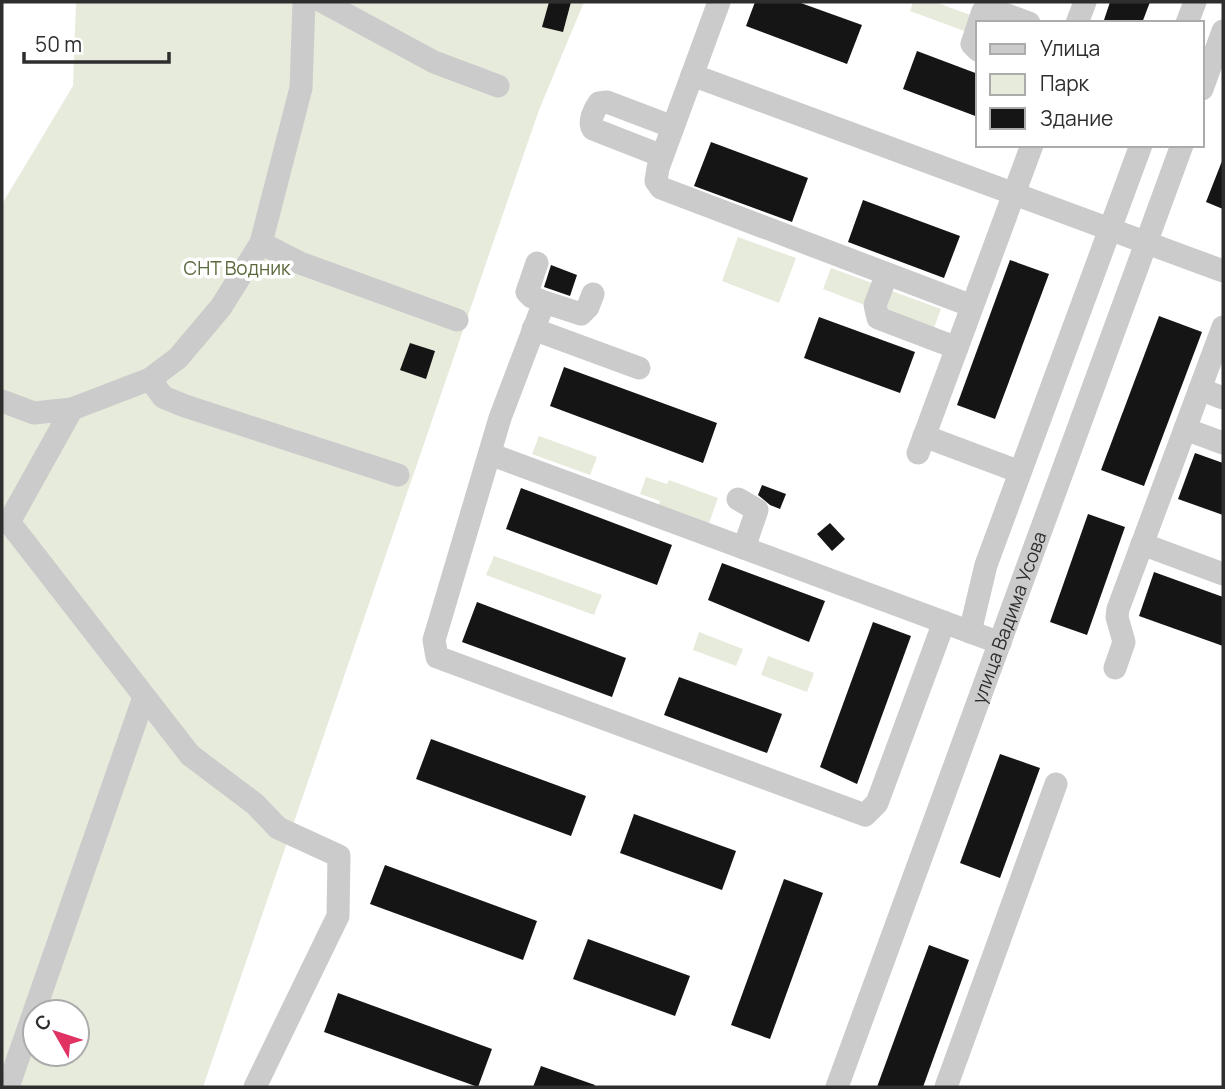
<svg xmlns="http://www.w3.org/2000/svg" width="1225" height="1089" font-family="Manrope,sans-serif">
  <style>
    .green { fill: #e7ebdc; fill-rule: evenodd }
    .building { fill: #151515 }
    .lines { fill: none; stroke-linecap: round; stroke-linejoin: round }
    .minor { stroke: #cbcbcb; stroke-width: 23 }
    .labels { text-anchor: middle; stroke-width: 7; stroke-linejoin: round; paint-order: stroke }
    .park-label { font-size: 19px; fill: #5a693c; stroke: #fff }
    .street-label { font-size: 19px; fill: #2e2e2e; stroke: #fff }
  </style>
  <rect width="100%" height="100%" fill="#fff"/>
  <g class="green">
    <path d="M76,2H584L539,110L494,240L203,1087H2V204L73,86ZM35,1012H77V1054H35Z"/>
    <polygon points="913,2 935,2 973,16 967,32 910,11"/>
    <polygon points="738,237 796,258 779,303 722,281"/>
    <polygon points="831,268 875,284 867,306 823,289"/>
    <polygon points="892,291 941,309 933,330 884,312"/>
    <polygon points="539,436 597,457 590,475 532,454"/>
    <polygon points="646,477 667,484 669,480 718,498 709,523 659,505 660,501 640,494"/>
    <polygon points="494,556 602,595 594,615 486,575"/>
    <polygon points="699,632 743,649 736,666 693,650"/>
    <polygon points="768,656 814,673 807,692 761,675"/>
  </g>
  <g class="building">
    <polygon points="549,2 571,2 563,32 542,27"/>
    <polygon points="755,2 798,2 862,25 847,64 746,26"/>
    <polygon points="1110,2 1150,2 1142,23 1103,23"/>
    <polygon points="917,51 978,74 978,117 903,89"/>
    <polygon points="711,142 808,178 792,222 694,186"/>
    <polygon points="1222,161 1223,162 1223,209 1206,202"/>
    <polygon points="863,200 960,236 944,278 848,242"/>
    <polygon points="1010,260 1049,274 995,419 957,405"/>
    <polygon points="551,265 577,275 570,296 544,287"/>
    <polygon points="1159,316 1202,332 1144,486 1101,470"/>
    <polygon points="819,317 915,352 900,393 804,358"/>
    <polygon points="410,343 435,351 426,379 400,370"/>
    <polygon points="564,367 717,423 703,463 550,406"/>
    <polygon points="1195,453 1223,463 1223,515 1178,499"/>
    <polygon points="762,485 786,494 780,509 770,505 758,495"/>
    <polygon points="521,488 672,545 657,585 506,529"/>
    <polygon points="1088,514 1125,527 1087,635 1050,622"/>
    <polygon points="830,523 845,539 832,551 817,534"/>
    <polygon points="722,563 825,601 809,642 708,600"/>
    <polygon points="1154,572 1223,597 1223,646 1139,616"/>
    <polygon points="477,602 626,658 612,697 462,642"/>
    <polygon points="873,622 911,636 857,784 820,767"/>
    <polygon points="679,677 782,714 767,753 664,715"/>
    <polygon points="431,739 586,796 571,836 416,779"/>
    <polygon points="1000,754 1040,768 1000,878 960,863"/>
    <polygon points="634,814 736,851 722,890 620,853"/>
    <polygon points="385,865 537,921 523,960 370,904"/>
    <polygon points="784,879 823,893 770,1039 731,1025"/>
    <polygon points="588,939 690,976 675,1016 573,979"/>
    <polygon points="929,945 969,960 923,1087 877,1087"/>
    <polygon points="338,993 492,1049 478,1087 324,1032"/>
    <polygon points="541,1066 595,1085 594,1087 533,1087"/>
  </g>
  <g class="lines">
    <g class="minor">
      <polyline points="323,2 434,62 498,86"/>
      <polyline points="719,2 658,168 656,181 661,188 972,306"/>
      <polyline points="1077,23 1085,2"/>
      <polyline points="1187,23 1195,2"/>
      <polyline points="978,50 972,44 983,11 996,11 1029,23"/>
      <polyline points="692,75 1223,271"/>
      <polyline points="1202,89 1223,31"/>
      <path d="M662,156L593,129C588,122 594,110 599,103L607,102L673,127"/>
      <polyline points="261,243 300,263 457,320"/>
      <polyline points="537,263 527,292 532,297 544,302"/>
      <polyline points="887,274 875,305 878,318 957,348"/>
      <polyline points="593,294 588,307 581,314 544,302 500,418 434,640 437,657 865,815 877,803 944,622"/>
      <polyline points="533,329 639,368"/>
      <polyline points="150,379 163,397 185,406 398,475"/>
      <polyline points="1200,389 1223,398"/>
      <polyline points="2,401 34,413 72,409"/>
      <polyline points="1185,429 1223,443"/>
      <polyline points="924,436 1020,472"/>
      <polyline points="918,453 1032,145"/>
      <polyline points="490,454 1000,643"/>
      <polyline points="738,499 757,510 744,548"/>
      <polyline points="1142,544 1223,574"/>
      <polyline points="970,632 986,565 1141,145"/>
      <polyline points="1115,668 1124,642 1117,617 1118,609 1223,327"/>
      <polyline points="8,1087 144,697"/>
      <polyline points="255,1087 338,916 339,856 278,828 255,804 190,755 9,522 72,409 150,379 178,358 221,307 261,243 301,88 304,2"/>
      <path id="s1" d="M837,1087L1182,145"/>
      <polyline points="946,1087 1056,784"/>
    </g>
  </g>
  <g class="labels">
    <g class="park-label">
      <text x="237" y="275">СНТ Водник</text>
    </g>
    <g class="street-label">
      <text dy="7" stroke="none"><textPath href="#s1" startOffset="500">улица Вадима Усова</textPath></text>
    </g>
  </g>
  <rect width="1225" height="1089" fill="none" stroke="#2e2e2e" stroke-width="7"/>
  <rect x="976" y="21" width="228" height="126" fill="#ffffff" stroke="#ababab" stroke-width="2"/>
  <rect x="990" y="44" width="35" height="10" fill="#cbcbcb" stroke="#ababab" stroke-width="2"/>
  <text x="1040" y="56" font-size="21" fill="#2e2e2e">Улица</text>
  <rect x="990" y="74" width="35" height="21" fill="#e7ebdc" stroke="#ababab" stroke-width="2"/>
  <text x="1040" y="91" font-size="21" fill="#2e2e2e">Парк</text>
  <rect x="990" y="108" width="35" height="21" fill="#151515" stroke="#ababab" stroke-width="2"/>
  <text x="1040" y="126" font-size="21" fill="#2e2e2e">Здание</text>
  <g transform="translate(56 1033) rotate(309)"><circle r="33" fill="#ffffff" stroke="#ababab" stroke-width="2"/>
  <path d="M0-5L12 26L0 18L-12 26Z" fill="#e13363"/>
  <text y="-10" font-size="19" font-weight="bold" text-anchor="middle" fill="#2e2e2e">С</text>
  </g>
  <path d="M24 52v10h145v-10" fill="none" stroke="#2e2e2e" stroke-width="3.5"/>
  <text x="35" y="52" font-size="21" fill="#2e2e2e" stroke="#ffffff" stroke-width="5" paint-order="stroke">50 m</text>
</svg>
